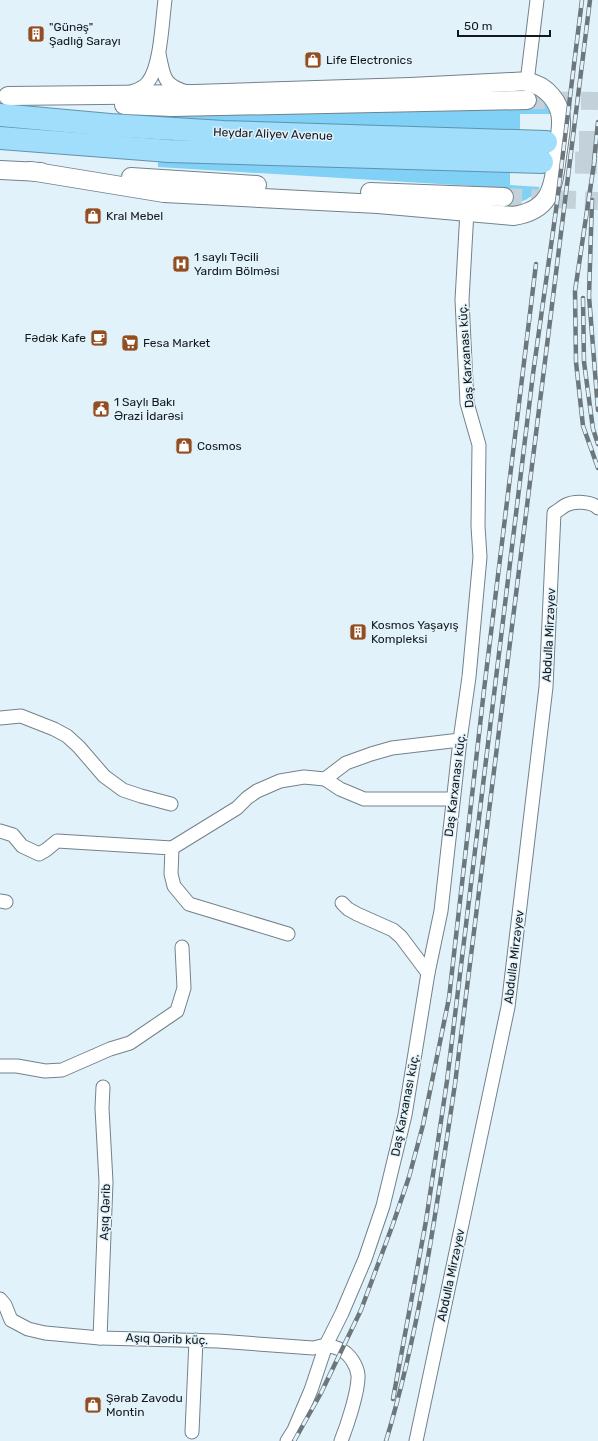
<svg xmlns="http://www.w3.org/2000/svg" width="598" height="1441" font-family="Rubik,sans-serif">
  <style>
    .green { fill: #81d0f6 }
    .lines { fill: none; stroke-linecap: round; stroke-linejoin: round }
    .secondary-tunnel { stroke: #c3d1da; stroke-width: 18; stroke-dasharray: 18 9; stroke-linecap: butt }
    .trunk-tunnel { stroke: #c3d1da; stroke-width: 22; stroke-dasharray: 22 11; stroke-linecap: butt }
    .minor-casing { stroke: #73828a; stroke-width: 15 }
    .secondary-casing { stroke: #73828a; stroke-width: 20 }
    .trunk-casing { stroke: #5f93ad; stroke-width: 24 }
    .minor { stroke: #fff; stroke-width: 13 }
    .secondary { stroke: #fff; stroke-width: 18 }
    .trunk { stroke: #a0defc; stroke-width: 22 }
    .rail-casing { stroke: #6c777c; stroke-width: 4.5 }
    .rail { stroke: #e2f2fb; stroke-width: 3; stroke-dasharray: 9; stroke-linecap: butt }
    .labels { text-anchor: middle; stroke-width: 3; stroke-linejoin: round; paint-order: stroke }
    .poi-label { font-size: 12px; fill: #13191c; stroke: #e2f2fb; text-anchor: start }
    .street-label { font-size: 12px; fill: #13191c; stroke: #e2f2fb }
  </style>
  <rect width="100%" height="100%" fill="#e2f2fb"/>
  <g class="green">
    <polygon points="530,90 538,93 553,114 520,114 520,132 158,120 158,115 528,106"/>
    <path d="M158,161L510,172V185L540,187C532,199 520,204 505,204L506,188L158,167Z"/>
  </g>
  <g class="lines">
    <g class="secondary-tunnel">
      <polyline points="527,100 598,101"/>
      <polyline points="504,197 598,201"/>
    </g>
    <g class="trunk-tunnel">
      <polyline points="546,142 598,142"/>
      <polyline points="542,162 598,163"/>
    </g>
    <g class="minor-casing">
      <g id="minor">
        <path d="M159,54C164,77 163,85 187,92"/>
        <polyline points="527,82 537,0"/>
        <path d="M129,93C136,90 143,89 148,82C161,66 162,21 165,0"/>
        <polyline points="0,718 21,716 54,729 67,736 79,747 104,776 123,790 141,796 171,804"/>
        <polyline points="325,779 340,789 364,799 453,799"/>
        <polyline points="0,831 13,835 22,846 39,854 46,850 57,841 172,848 171,874 174,886 189,904 288,934"/>
        <polyline points="172,848 237,808 247,798 257,791 280,781 304,777 325,779 346,763 371,754 392,748 460,740"/>
        <polyline points="0,901 6,902"/>
        <polyline points="342,903 348,909 357,914 393,930 401,937 428,973"/>
        <polyline points="0,1066 17,1066 45,1071 62,1070 110,1049 130,1043 177,1011 184,988 182,947"/>
        <polyline points="0,1299 5,1305 11,1320 28,1329 45,1333 100,1338 218,1341 313,1348 326,1345"/>
        <polyline points="100,1338 106,1182 102,1108 103,1087"/>
        <path d="M326,1345C331,1347 337,1347 341,1350C350,1354 357,1366 358,1375C359,1390 347,1426 341,1441"/>
        <polyline points="192,1432 196,1340"/>
        <polyline points="287,1441 294,1430 311,1390 326,1345 342,1313 365,1259 383,1206 405,1115 428,973 441,911 460,740 469,677 480,557 478,526 479,445 467,403 462,300 467,211"/>
        <path d="M416,1441L508,1007L546,687L554,513C558,511 562,507 566,505C574,501 591,501 598,508"/>
      </g>
    </g>
    <g class="secondary-casing">
      <g id="secondary">
        <path d="M8,96L194,94L410,87L511,82C516,82 522,81 527,82C546,85 562,103 561,123C561,132 559,141 558,150C553,184 554,210 513,216L378,204L164,193L30,171"/>
        <polyline points="124,105 172,107 527,100"/>
        <polyline points="0,170 41,172"/>
        <polyline points="131,177 257,185"/>
        <polyline points="370,192 504,197"/>
      </g>
    </g>
    <g class="trunk-casing">
      <g id="trunk">
        <polyline points="0,115 110,125 223,132 546,142"/>
        <polyline points="0,138 169,151 542,162"/>
      </g>
    </g>
    <use href="#minor" class="minor"/>
    <use href="#secondary" class="secondary"/>
    <use href="#trunk" class="trunk"/>
    <g class="rail-casing">
      <g id="rail">
        <polyline points="595,157 575,291 576,362 583,426 598,468"/>
        <polyline points="594,162 598,122"/>
        <polyline points="592,200 589,296 598,410"/>
        <polyline points="583,298 584,362 593,429 598,444"/>
        <polyline points="393,1399 426,1221 447,1081 533,374 556,210 582,0"/>
        <polyline points="294,1441 321,1393 361,1310 393,1224 409,1177 423,1125 449,998 484,690 536,264"/>
        <path d="M386,1441C421,1325 437,1204 455,1084L590,0"/>
      </g>
    </g>
    <use href="#rail" class="rail"/>
  </g>
  <defs>
    <g id="building-square" transform="scale(0.9)"><rect x="-9" y="-9" width="18" height="18" rx="4" fill="#924e21" stroke="#e2f2fb"/><path d="M-4-6H4V6H1V3H-1V6H-4ZM-2.5-4.3h1.7v1.8h-1.7ZM.8-4.3h1.7v1.8H.8ZM-2.5-1h1.7V.8h-1.7ZM.8-1h1.7V.8H.8Z" fill="#fff"/></g>
    <g id="shop-square" transform="scale(0.9)"><rect x="-9" y="-9" width="18" height="18" rx="4" fill="#924e21" stroke="#e2f2fb"/><path d="M-5-2.5h2.3a2.7 3.5 0 0 1 5.4 0H5L5.5 6h-11ZM-1.5-2.5h3a1.5 2.3 0 0 0-3 0Z" fill="#fff"/></g>
    <g id="hospital-square" transform="scale(0.9)"><rect x="-9" y="-9" width="18" height="18" rx="4" fill="#924e21" stroke="#e2f2fb"/><path d="M-5-5h3v3.5h4V-5h3V5h-3V1.5h-4V5h-3Z" fill="#fff"/></g>
    <g id="cafe-square" transform="scale(0.9)"><rect x="-9" y="-9" width="18" height="18" rx="4" fill="#924e21" stroke="#e2f2fb"/><path d="M-5.5-4.5H6V0H3Q3 3.5 0 3.5H-2.5Q-5.5 3.5-5.5 0ZM3-3.2v2h1.7v-2ZM-6 4.5H4V6H-6Z" fill="#fff"/></g>
    <g id="supermarket-square" transform="scale(0.9)"><rect x="-9" y="-9" width="18" height="18" rx="4" fill="#924e21" stroke="#e2f2fb"/><path d="M-6-5.5h2.5l.6 2H6L4.5 2H-2.5L-4.4-4H-6ZM-1.5 3.2a1.3 1.3 0 1 0 .1 0ZM3 3.2a1.3 1.3 0 1 0 .1 0Z" fill="#fff"/></g>
    <g id="civic-square" transform="scale(0.9)"><rect x="-9" y="-9" width="18" height="18" rx="4" fill="#924e21" stroke="#e2f2fb"/><path d="M-.6-6.5H3V-4.5H.6V-3L4-1V1h2V6H-6V1h2V-1L-.6-3ZM-1.2 2.5V6h2.4V2.5Z" fill="#fff"/></g>
  </defs>
  <g fill-rule="evenodd">
    <use href="#building-square" x="36" y="34"/>
    <use href="#shop-square" x="313" y="60"/>
    <use href="#shop-square" x="93" y="216"/>
    <use href="#hospital-square" x="181" y="264"/>
    <use href="#cafe-square" x="99" y="338"/>
    <use href="#supermarket-square" x="130" y="343"/>
    <use href="#civic-square" x="101" y="409"/>
    <use href="#shop-square" x="184" y="446"/>
    <use href="#building-square" x="358" y="632"/>
    <use href="#shop-square" x="93" y="1405"/>
  </g>
  <g class="labels">
    <g class="poi-label">
      <text x="49" y="31">"Günəş"<tspan x="49" dy="14">Şadlığ Sarayı</tspan></text>
      <text x="326" y="64">Life Electronics</text>
      <text x="106" y="220">Kral Mebel</text>
      <text x="194" y="261">1 saylı Təcili<tspan x="194" dy="14">Yardım Bölməsi</tspan></text>
      <text x="86" y="342" text-anchor="end">Fədək Kafe</text>
      <text x="143" y="347">Fesa Market</text>
      <text x="114" y="406">1 Saylı Bakı<tspan x="114" dy="14">Ərazi İdarəsi</tspan></text>
      <text x="197" y="450">Cosmos</text>
      <text x="371" y="629">Kosmos Yaşayış<tspan x="371" dy="14">Kompleksi</tspan></text>
      <text x="106" y="1402">Şərab Zavodu<tspan x="106" dy="14">Montin</tspan></text>
    </g>
    <g class="street-label">
      <text transform="translate(273 134) rotate(2)" y="4">Heydar Aliyev Avenue</text>
      <text transform="translate(466 356) rotate(-94)" y="4">Daş Karxanası küç.</text>
      <text transform="translate(549 635) rotate(-87)" y="4">Abdulla Mirzəyev</text>
      <text transform="translate(455 785) rotate(-83)" y="4">Daş Karxanası küç.</text>
      <text transform="translate(514 957) rotate(-83)" y="4">Abdulla Mirzəyev</text>
      <text transform="translate(405 1105) rotate(-79)" y="4">Daş Karxanası küç.</text>
      <text transform="translate(105 1212) rotate(-88)" y="4">Aşıq Qərib</text>
      <text transform="translate(451 1275) rotate(-78)" y="4">Abdulla Mirzəyev</text>
      <text transform="translate(167 1339) rotate(2)" y="4">Aşıq Qərib küç.</text>
    </g>
  </g>
  <path d="M458 30v6h92v-6" fill="none" stroke="#13191c" stroke-width="2"/>
  <text x="464" y="30" font-size="12" fill="#13191c" stroke="#e2f2fb" stroke-width="3" paint-order="stroke">50 m</text>
</svg>
